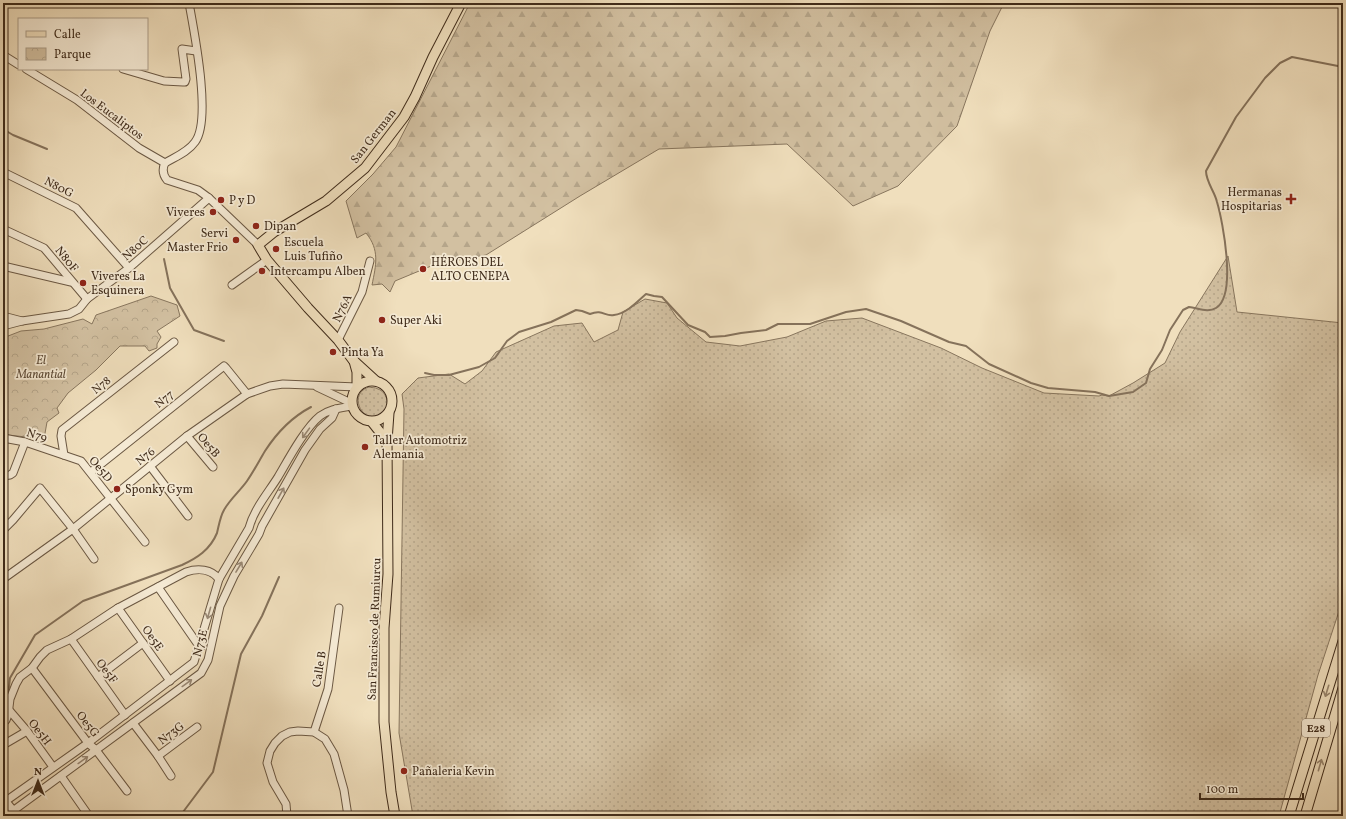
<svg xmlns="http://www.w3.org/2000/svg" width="1346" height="819" font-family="Vollkorn,serif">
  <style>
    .grass { fill: url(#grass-dots); stroke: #88765e }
    .forest { fill: url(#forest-firs); stroke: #88765e }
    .park { fill: url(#park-crowns); stroke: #88765e }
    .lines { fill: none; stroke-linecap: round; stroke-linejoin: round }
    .stream { stroke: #85725b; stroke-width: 2 }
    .minor-casing { stroke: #6b5843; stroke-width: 9 }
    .major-casing { stroke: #3f2b1a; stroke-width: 11 }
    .minor { stroke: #f5ead4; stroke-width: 7 }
    .major { stroke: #f0dfbd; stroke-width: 9 }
    .oneway { stroke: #9a8a77 }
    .oneway2 { stroke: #98856c }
    .poi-dot { fill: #8f2418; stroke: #f5ead4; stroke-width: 1.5 }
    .labels { text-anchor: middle; stroke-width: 3.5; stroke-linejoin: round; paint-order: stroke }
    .shield { fill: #f5ead4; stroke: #766452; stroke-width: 1 }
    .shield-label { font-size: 11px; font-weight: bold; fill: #3f2b1a }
    .street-label { font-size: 12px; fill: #3f2b1a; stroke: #f5ead4 }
    .poi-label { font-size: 12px; fill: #3f2b1a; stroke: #f5ead4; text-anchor: start }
    .park-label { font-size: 12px; font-style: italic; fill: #5c4935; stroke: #f5ead4 }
  </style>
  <defs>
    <pattern id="grass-dots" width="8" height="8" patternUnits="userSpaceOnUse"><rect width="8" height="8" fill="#d2c0a1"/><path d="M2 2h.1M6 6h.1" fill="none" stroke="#b5a58a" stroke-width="1.8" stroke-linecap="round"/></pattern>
    <pattern id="forest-firs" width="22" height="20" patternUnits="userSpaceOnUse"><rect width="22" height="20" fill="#d2c0a1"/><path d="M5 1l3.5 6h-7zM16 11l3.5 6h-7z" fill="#b5a58a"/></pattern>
    <pattern id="park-crowns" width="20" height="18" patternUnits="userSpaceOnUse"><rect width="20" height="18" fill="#d2c0a1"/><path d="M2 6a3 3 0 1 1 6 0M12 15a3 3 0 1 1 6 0" fill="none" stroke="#b5a58a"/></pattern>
  </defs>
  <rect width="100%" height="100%" fill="#f0dfbd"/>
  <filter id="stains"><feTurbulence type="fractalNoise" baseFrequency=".005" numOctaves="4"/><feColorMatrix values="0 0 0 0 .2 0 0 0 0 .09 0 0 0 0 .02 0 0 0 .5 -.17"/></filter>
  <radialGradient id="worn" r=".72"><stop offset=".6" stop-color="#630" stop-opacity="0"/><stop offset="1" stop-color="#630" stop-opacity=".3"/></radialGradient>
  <g class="grass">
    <polygon points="1228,256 1237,312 1343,323 1343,599 1318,675 1279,816 413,816 399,733 404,409 402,394 418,378 449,374 465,384 482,371 496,352 554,326 582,323 594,342 618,330 623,312 645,299 667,303 677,318 706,342 740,346 787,337 826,321 862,318 941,348 982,368 1044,393 1099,396 1102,395 1109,396 1133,383 1165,363 1180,332"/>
    <path d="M369,387C371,388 375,387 378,389C387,392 390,405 384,412C368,432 344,395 369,387Z"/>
  </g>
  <path class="forest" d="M470,3H1004L990,31L957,126L898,186L853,206L787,144L659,149L580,196L486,255L436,264L395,281L390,292L382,284L372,285C376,265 380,250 366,233L357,238L346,201L373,174L396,147Z"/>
  <polygon class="park" points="151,296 177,305 180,316 157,331 161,337 157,344 157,348 149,351 145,346 120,346 96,370 68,393 57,408 59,413 47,422 44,439 8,435 3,422 3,338 21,331 44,329 83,319 92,324 96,315"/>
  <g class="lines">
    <g class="stream">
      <polyline points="3,129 13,135 47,149"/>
      <polyline points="164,259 170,288 194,330 224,341"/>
      <path d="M425,373L434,375H449L479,367L495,358L507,341L519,332L551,322L576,310L582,311L590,314C603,309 605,317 614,315C626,314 638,301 646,294L654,296L662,297L688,325L705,332L710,337L725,336L741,333L766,330L778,324H810L846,312L866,309L901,321L949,342L966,346L989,364L1031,383L1048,388L1095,392L1109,396L1133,392L1146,383L1150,369L1162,350L1170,330L1183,310L1189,307C1198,308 1208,313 1216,308C1237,296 1223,222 1217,202C1215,192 1206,182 1206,171L1236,117L1265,78L1280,63L1292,57L1343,67"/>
      <path d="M8,696L10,678L35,635L83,601L182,565C197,558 210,550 217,533C219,525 220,517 224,510C230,499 240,491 247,481C254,471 259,461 265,451C276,434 292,417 311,407"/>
      <polyline points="180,816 213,772 241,654 262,616 279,577"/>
    </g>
    <g class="minor-casing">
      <g id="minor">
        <path d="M189,3C194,31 212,120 195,142C188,152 175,157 165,163C162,169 163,175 167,180L198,190L209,198L258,245"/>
        <polyline points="3,55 19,65"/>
        <polyline points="26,69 77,100 139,148 165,163"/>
        <polyline points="123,69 164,81 183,82 185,82 186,79 182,49 196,51"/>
        <polyline points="3,172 76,208 129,268"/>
        <polyline points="3,229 44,248 87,299"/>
        <polyline points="3,266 71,282"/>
        <polyline points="232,285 267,260"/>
        <polyline points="3,316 22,321"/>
        <polyline points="3,326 22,321 69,314 79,309 87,299 129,268 209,198"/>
        <polyline points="338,340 362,292 370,261"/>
        <polyline points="317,387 351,403"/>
        <polyline points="187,436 213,467"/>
        <polyline points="3,438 25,442 81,461 145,542"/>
        <polyline points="64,455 61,436 62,430 174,342"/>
        <polyline points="150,466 188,516"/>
        <polyline points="91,472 224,366 226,368 247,394"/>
        <polyline points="3,476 10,475 13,473 25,442"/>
        <polyline points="3,530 13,520 40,488 73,529 94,559"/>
        <polyline points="3,579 73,529 187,436 247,394 270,386 283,384 357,387"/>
        <polyline points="158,587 199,646 202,646"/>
        <polyline points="118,608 170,681"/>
        <polyline points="71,639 125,715"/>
        <polyline points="32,668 88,743 96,750 127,791"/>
        <polyline points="98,677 143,643"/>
        <polyline points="9,710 27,731 53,767"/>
        <path d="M3,723L6,720L8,715L10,699L16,684L20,677L32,668L40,657L47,650L71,639L118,608L186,572C198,568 211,569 219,579"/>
        <polyline points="133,723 158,756 171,776"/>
        <polyline points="314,732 328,689 339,608"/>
        <polyline points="3,745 27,731"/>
        <polyline points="158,756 197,727"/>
        <polyline points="61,776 89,816"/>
        <polyline points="3,798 18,816"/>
        <path d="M3,803L88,743L194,662L219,579L249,528C254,509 268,493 278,477C288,460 305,428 320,416C329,409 341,408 352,406"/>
        <polyline points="6,816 201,673 208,660 220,606 234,576 259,534 262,526 305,450 320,429 332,418 336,409"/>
        <polyline points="287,816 286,804 273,782 267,763 270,751 275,743 282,736 290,732 298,731 314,732 325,739 334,754 344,790 348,816"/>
      </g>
    </g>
    <g class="major-casing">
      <g id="major">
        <polyline points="354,361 357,372 357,386"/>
        <circle cx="372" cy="401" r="20"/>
        <polyline points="376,381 353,360 338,340 308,308 267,260 258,245 274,232 326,201 365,168 404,117 415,97 433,57 461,3"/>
        <polyline points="389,413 387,441 388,574 384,628 384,722 391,792 395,816"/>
        <polyline points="372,422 387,441"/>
        <polyline points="1289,816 1343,641"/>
        <polyline points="1305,816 1343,688"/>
      </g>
    </g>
    <use href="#minor" class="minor"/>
    <use href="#major" class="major"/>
  </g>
  <defs><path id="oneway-shaft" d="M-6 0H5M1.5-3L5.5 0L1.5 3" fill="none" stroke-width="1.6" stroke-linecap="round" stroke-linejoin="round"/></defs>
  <g class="oneway">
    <use href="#oneway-shaft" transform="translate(306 433) rotate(126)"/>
    <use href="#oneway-shaft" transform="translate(281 493) rotate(-61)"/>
    <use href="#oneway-shaft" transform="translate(239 567) rotate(-59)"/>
    <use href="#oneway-shaft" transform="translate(209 613) rotate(106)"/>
    <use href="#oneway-shaft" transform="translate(187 683) rotate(-36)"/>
    <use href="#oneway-shaft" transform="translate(83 760) rotate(-36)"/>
  </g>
  <g class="oneway2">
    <use href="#oneway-shaft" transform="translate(1327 691) rotate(107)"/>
    <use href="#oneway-shaft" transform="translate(1320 765) rotate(-74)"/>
  </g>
  <g class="poi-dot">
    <path d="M1289 193h4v4h4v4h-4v4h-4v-4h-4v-4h4z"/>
    <circle cx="221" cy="200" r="4"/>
    <circle cx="213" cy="212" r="4"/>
    <circle cx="256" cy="226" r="4"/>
    <circle cx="236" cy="240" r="4"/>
    <circle cx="276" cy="249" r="4"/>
    <circle cx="423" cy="269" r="4"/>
    <circle cx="262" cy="271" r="4"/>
    <circle cx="83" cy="283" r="4"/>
    <circle cx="382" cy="320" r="4"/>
    <circle cx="333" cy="352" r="4"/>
    <circle cx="365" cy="447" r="4"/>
    <circle cx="117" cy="489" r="4"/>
    <circle cx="404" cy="771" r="4"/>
  </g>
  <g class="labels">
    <rect class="shield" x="1302" y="719" width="28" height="18" rx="3"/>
    <g class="shield-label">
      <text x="1316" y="732">E28</text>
    </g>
    <g class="street-label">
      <text transform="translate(112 114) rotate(37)" y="4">Los Eucaliptos</text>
      <text transform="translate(373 136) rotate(-52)" y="4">San German</text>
      <text transform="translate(59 187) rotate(27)" y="4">N80G</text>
      <text transform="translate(135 248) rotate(-41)" y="4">N80C</text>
      <text transform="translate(67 259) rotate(51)" y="4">N80F</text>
      <text transform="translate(342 308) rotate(-64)" y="4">N76A</text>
      <text transform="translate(101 385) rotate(-38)" y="4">N78</text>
      <text transform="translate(164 399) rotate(-39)" y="4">N77</text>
      <text transform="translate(37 435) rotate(17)" y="4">N79</text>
      <text transform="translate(209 445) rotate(50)" y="4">Oe5B</text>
      <text transform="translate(145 456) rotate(-39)" y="4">N76</text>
      <text transform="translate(101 469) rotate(50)" y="4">Oe5D</text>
      <text transform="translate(374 629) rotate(-88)" y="4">San Francisco de Rumiurcu</text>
      <text transform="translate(153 638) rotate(55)" y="4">Oe5E</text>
      <text transform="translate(200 643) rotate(-75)" y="4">N73E</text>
      <text transform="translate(319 669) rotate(-81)" y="4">Calle B</text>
      <text transform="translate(107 671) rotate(54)" y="4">Oe5F</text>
      <text transform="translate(88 724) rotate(52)" y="4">Oe5G</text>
      <text transform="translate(40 732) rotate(53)" y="4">Oe5H</text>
      <text transform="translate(171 733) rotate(-37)" y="4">N73G</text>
    </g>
    <g class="poi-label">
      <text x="1282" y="196" text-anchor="end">Hermanas<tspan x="1282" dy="14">Hospitarias</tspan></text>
      <text x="229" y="204">P y D</text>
      <text x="205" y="216" text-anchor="end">Viveres</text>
      <text x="264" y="230">Dipan</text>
      <text x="228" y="237" text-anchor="end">Servi<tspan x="228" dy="14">Master Frio</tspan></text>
      <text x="284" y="246">Escuela<tspan x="284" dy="14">Luis Tufiño</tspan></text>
      <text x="431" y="266">HÉROES DEL<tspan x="431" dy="14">ALTO CENEPA</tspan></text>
      <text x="270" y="275">Intercampu Alben</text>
      <text x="91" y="280">Viveres La<tspan x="91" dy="14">Esquinera</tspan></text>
      <text x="390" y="324">Super Aki</text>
      <text x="341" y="356">Pinta Ya</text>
      <text x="373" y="444">Taller Automotriz<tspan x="373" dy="14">Alemania</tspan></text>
      <text x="125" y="493">Sponky Gym</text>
      <text x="412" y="775">Pañaleria Kevin</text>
    </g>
    <g class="park-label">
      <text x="41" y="364">El<tspan x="41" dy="14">Manantial</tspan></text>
    </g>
  </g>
  <rect width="1346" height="819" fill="none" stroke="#f0dfbd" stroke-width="16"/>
  <rect x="4" y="4" width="1338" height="811" fill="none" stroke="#3f2b1a" stroke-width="2"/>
  <rect x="8" y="8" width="1330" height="803" fill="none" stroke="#3f2b1a"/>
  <rect x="18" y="18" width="130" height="52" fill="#f5ead4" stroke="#ac9e8a"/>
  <rect x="26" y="31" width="20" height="6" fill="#f0dfbd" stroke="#ac9e8a"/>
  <text x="54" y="38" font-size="12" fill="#3f2b1a">Calle</text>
  <rect x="26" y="48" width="20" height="12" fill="url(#park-crowns)" stroke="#ac9e8a"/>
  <text x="54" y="58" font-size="12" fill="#3f2b1a">Parque</text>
  <g transform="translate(38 781)" stroke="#f5ead4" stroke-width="3" paint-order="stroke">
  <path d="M0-3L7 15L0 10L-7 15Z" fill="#3f2b1a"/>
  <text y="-6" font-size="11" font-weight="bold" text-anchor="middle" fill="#3f2b1a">N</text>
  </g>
  <path d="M1200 793v6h103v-6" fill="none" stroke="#3f2b1a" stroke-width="2"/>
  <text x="1206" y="793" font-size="12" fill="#3f2b1a" stroke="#f5ead4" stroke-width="3" paint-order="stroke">100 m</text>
  <rect width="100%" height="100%" filter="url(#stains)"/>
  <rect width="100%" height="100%" fill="url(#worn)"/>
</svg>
